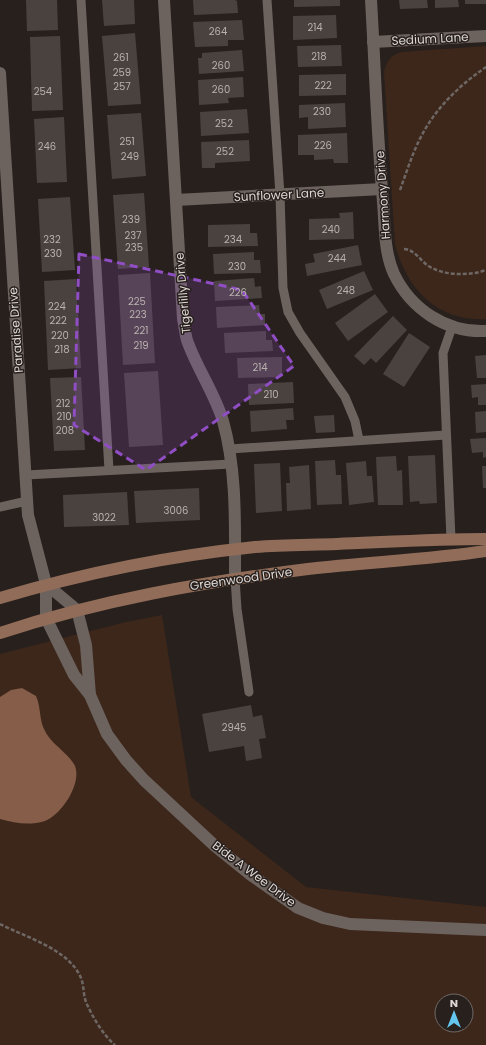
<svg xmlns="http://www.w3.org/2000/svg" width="486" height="1045" font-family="Poppins,sans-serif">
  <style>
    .green { fill: #3d271b; fill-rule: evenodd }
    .water { fill: #855d49 }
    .building { fill: #4a423e }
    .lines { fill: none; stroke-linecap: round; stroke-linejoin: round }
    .path { stroke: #6e6764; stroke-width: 2.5; stroke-dasharray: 4 2; stroke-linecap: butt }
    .lane { stroke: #6c635f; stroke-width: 9 }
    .street { stroke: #6c635f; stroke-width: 12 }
    .secondary { stroke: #916d59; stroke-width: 12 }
    .marked { fill: #8f4ec3; fill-opacity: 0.2; stroke: #8f4ec3; stroke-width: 3; stroke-dasharray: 8 5; stroke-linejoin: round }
    .labels { text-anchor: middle; stroke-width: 3; stroke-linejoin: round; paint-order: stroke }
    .number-label { font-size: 10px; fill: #b8b2af }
    .street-label { font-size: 12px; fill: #ddd8d5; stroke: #28201d }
  </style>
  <rect width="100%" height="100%" fill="#28201d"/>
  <g class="green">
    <path d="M486,46V319C437,322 406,288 395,244L384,72C387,61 390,55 402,52Z"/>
    <path d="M162,615L191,797L306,887L486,907V1045H0V654L126,622ZM442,1001H466V1025H442Z"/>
  </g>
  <path class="water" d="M22,688L36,696C41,707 39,718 44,729C50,744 69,753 75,766C82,784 61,815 45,821C29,826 15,823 0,819V697L11,690Z"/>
  <g class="building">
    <polygon points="26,0 57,0 58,30 27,31"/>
    <polygon points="102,0 134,0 135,24 104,26"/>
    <polygon points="193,0 235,0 237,1 238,13 194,15"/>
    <polygon points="294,0 340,0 340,6 294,7"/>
    <polygon points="399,0 427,0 428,8 400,9"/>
    <polygon points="435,0 458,0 459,7 435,8"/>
    <rect x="465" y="0" width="21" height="4"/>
    <polygon points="336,15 337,38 293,40 293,16"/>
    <polygon points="242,20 244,40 228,40 228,46 195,47 193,22"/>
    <polygon points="135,33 141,104 108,106 102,36"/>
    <polygon points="60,36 63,110 32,111 30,37"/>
    <polygon points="341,45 342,66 298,67 297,46"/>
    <polygon points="242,50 244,71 199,74 198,58 202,58 202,53"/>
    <polygon points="346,74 346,95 299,96 299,75"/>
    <polygon points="243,77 244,97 228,98 229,103 199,105 198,80"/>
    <polygon points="345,103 346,127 308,129 308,117 299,118 299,105"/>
    <polygon points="247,109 249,133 201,136 200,112"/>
    <polygon points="141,113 146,176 112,179 107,115"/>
    <polygon points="64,117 67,182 37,183 34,119"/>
    <polygon points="347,133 348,163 334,163 333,159 314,160 314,155 298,155 298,135"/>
    <polygon points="249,140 250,161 215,163 215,168 202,168 201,142"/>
    <polygon points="144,193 149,267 118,269 113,195"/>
    <polygon points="70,197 75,270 42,272 38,199"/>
    <polygon points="353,212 354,239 309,240 309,219 340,218 339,213"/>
    <polygon points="250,224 250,233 257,233 258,246 208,247 208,225"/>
    <polygon points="358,245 362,265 307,276 305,264 315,262 313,254"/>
    <polygon points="254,252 254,260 260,260 261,273 214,274 213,254"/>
    <polygon points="364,271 373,290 327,309 319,290"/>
    <polygon points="150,273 155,363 123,365 118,275"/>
    <polygon points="254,278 255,287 261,286 262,298 215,301 214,281"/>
    <polygon points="76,279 81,368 48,370 44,281"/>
    <polygon points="375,294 388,312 348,341 335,323"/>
    <polygon points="259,305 260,314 265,314 265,325 217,328 216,307"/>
    <polygon points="393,316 407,330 376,363 371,358 364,365 354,356"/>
    <polygon points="266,331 266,340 272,340 273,351 225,353 224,333"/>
    <polygon points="409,333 430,347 404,387 383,374"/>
    <polygon points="486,355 486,378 477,378 475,356"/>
    <polygon points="282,357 282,377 238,378 237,358"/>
    <polygon points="158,371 163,445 129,447 124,373"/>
    <polygon points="81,377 85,450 54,451 50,378"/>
    <polygon points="293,382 294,403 249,405 248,384"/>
    <polygon points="486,384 486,405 478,405 478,397 472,398 471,385"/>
    <polygon points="293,408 294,420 286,420 287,429 251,432 250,411"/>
    <polygon points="486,411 486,432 476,433 475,412"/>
    <polygon points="334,415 335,432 316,433 314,416"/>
    <polygon points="486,438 486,457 483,458 483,452 472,453 470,439"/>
    <polygon points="435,455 437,503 420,504 419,501 410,502 408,456"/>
    <polygon points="396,456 397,471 402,470 403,505 378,505 376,457"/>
    <polygon points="335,460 336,475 341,475 342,504 317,505 315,461"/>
    <polygon points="366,461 367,476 372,476 374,502 349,505 346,463"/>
    <polygon points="280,463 282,511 256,513 254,464"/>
    <polygon points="309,465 311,509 287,511 286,483 290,483 289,467"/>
    <polygon points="482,466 486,466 486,488 483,488"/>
    <polygon points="199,488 200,520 136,523 134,491"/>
    <polygon points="127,492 129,525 64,527 63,495"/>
    <polygon points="251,705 253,717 262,715 266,738 259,739 262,758 246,761 244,746 209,752 202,714"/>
  </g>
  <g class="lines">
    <g class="path">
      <path d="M400,190C407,171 413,151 423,133C437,107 461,84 486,67"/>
      <path d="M404,249C415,250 419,259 427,265C442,276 470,276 486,270"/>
      <path d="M0,924C25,937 69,949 81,978C84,985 83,994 86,1002C92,1016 103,1035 115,1045"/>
    </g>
    <g class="lane">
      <polyline points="81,0 109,470"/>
      <polyline points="267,0 280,195 283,288 288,312 300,333 345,397 355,421 359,440"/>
      <polyline points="230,449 446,435"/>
      <polyline points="26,475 231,464"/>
      <polyline points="0,507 27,501"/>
      <polyline points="451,539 443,353 452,327"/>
      <polyline points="235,578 237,609 249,692"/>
    </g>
    <g class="street">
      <path d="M164,0L183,319C185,327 185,336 188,343C198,370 215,394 223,421C237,471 235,526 235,578"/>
      <path d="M371,0C375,67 377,135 383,202C385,226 384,252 394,274C411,309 446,333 486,331"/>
      <polyline points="373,42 486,36"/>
      <polyline points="0,73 28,515 46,584 46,618 74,675 90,695 107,734 126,760 144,780 215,846 251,875 298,908 323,918 350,924 486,930"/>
      <polyline points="176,200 382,189"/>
      <polyline points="46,584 77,610 86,645 90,695"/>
    </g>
    <g class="secondary">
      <path d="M0,598C84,573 168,556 255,547C283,545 310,545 337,544C387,542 436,539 486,539"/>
      <path d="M0,633C100,600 203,582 308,569C367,562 427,560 486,551"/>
    </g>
  </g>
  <path class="marked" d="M79,254L242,290L294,366L146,470L74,425Z"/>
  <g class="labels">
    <g class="number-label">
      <text x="315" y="31">214</text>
      <text x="218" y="35">264</text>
      <text x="319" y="60">218</text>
      <text x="121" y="61">261</text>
      <text x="221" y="69">260</text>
      <text x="122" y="76">259</text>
      <text x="323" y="89">222</text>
      <text x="122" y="90">257</text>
      <text x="221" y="93">260</text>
      <text x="43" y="95">254</text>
      <text x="322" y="115">230</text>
      <text x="224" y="127">252</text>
      <text x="127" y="145">251</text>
      <text x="323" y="149">226</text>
      <text x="47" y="150">246</text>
      <text x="225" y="155">252</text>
      <text x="130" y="160">249</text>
      <text x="131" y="223">239</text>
      <text x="331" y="233">240</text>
      <text x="133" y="239">237</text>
      <text x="52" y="243">232</text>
      <text x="233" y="243">234</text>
      <text x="134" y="251">235</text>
      <text x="53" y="257">230</text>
      <text x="337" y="262">244</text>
      <text x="237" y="270">230</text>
      <text x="346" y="294">248</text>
      <text x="238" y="296">226</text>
      <text x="137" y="305">225</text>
      <text x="57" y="310">224</text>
      <text x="138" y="318">223</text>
      <text x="58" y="324">222</text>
      <text x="141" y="334">221</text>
      <text x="60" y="339">220</text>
      <text x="141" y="349">219</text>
      <text x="62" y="353">218</text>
      <text x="260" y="371">214</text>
      <text x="271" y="398">210</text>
      <text x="63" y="407">212</text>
      <text x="64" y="420">210</text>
      <text x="65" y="434">208</text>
      <text x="176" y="514">3006</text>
      <text x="104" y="521">3022</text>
      <text x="234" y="731">2945</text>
    </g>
    <g class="street-label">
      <text transform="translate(430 39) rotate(-3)" y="4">Sedium Lane</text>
      <text transform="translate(279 195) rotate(-3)" y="4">Sunflower Lane</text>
      <text transform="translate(383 195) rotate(-94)" y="4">Harmony Drive</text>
      <text transform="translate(183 293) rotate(-95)" y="4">Tigerlilly Drive</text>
      <text transform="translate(16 330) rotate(-94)" y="4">Paradise Drive</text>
      <text transform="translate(241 579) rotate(-8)" y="4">Greenwood Drive</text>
      <text transform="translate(254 874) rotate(37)" y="4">Bide A Wee Drive</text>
    </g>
  </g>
  <g transform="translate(454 1013)"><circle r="19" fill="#28201d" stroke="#706a67"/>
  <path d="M0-3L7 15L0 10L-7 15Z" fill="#64c5ee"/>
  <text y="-6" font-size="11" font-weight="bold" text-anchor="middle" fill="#ddd8d5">N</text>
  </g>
</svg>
